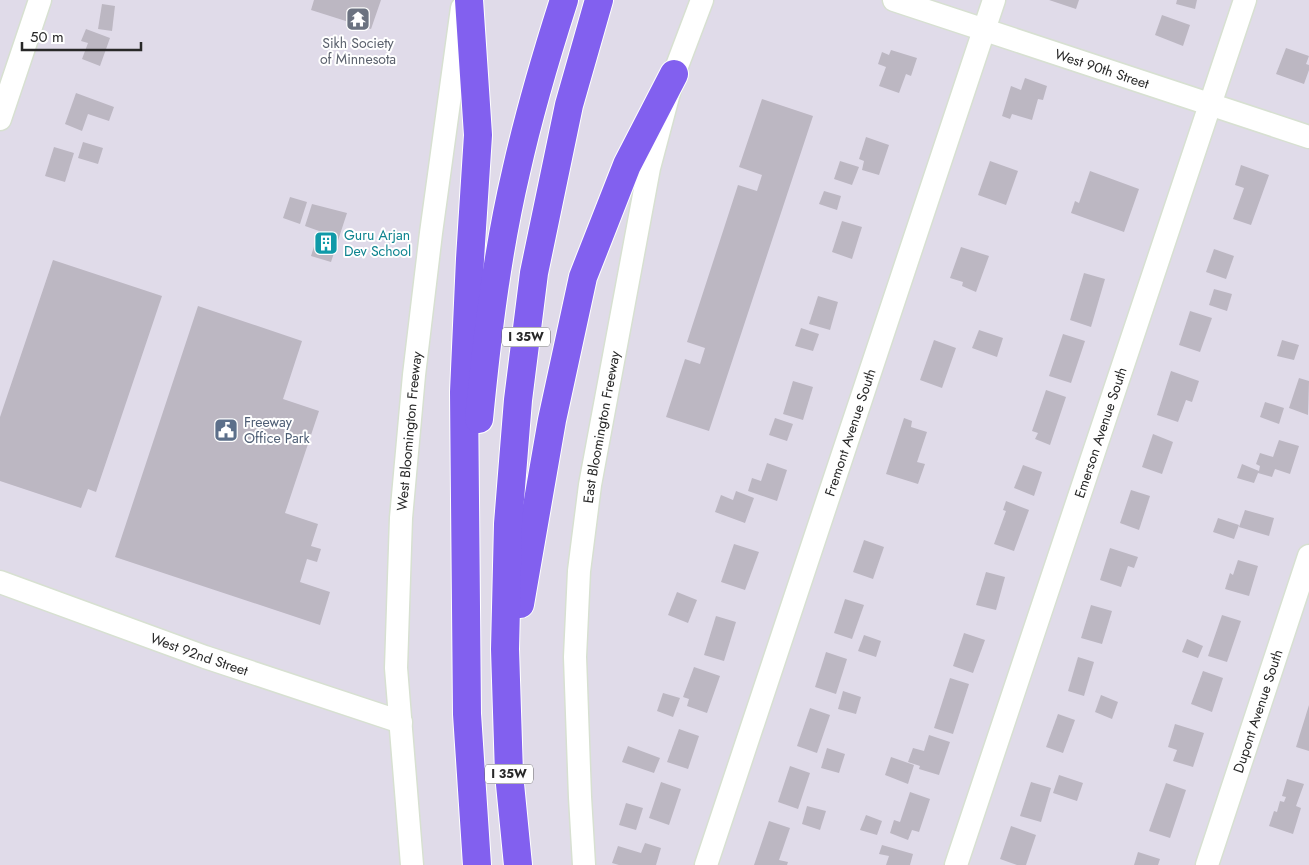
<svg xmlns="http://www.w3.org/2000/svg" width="1309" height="865" font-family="Jost,sans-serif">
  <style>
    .building { fill: #bcb7c2 }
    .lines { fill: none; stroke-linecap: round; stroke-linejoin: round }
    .minor-casing { stroke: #d7e0d1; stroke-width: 25 }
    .highway-casing { stroke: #fff; stroke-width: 30 }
    .minor { stroke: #fff; stroke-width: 22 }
    .highway { stroke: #8260ef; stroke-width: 28 }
    .labels { text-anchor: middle; stroke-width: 4; stroke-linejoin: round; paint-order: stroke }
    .shield { fill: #fff; stroke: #686868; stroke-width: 1 }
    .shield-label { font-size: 12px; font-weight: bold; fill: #282828 }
    .worship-label { font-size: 14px; fill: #5b616d; stroke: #fff }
    .street-label { font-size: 14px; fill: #282828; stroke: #fff }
    .culture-label { font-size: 14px; fill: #0d838f; stroke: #fff; text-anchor: start }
    .service-label { font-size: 14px; fill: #4e5e75; stroke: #fff; text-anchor: start }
  </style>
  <rect width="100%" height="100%" fill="#e0dbe9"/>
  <g class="building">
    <polygon points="314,0 381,0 371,29 311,10"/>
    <polygon points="1049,0 1079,0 1076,9"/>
    <polygon points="1177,0 1197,0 1195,9 1176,4"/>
    <polygon points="102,4 115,6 112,31 98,29"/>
    <polygon points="1162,15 1190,25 1183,46 1155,35"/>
    <polygon points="86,29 110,38 100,66 82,59 88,43 81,41"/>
    <polygon points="1286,48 1309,56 1306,64 1309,65 1309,70 1304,84 1276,74"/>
    <polygon points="891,50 917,58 911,76 906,74 899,93 879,86 886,67 878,64 882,52 889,55"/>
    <polygon points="1025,78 1047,86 1043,100 1038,99 1032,120 1012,114 1010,119 1002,116 1011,86 1021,90"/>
    <polygon points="76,93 114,107 109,121 88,114 82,131 65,124"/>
    <polygon points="762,99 813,116 709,431 666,417 685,359 700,364 705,348 687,342 738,185 757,191 762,175 739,167"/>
    <polygon points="866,137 889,145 879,175 862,170 864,161 859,159"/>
    <polygon points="83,142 103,148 98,164 78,158"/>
    <polygon points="54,147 74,153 65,182 45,176"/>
    <polygon points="840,161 859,167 852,185 834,179"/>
    <polygon points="990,161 1018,171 1006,205 978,195"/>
    <polygon points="1241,165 1269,175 1251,225 1233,219 1244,188 1235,185"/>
    <polygon points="1090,171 1139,189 1124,232 1071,213 1075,201 1079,203"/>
    <polygon points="824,191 841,196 837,210 819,204"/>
    <polygon points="290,197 307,202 300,224 283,218"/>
    <polygon points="312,204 347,213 331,262 311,256 319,231 305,226"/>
    <polygon points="842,221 862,227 852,259 832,252"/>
    <polygon points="961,247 989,256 976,292 962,286 963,282 950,278"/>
    <polygon points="1214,249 1234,256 1226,279 1206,272"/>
    <polygon points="53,260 162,296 96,492 88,489 81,508 0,481 0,417"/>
    <polygon points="1084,273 1105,279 1091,327 1070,320"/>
    <polygon points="1214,289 1232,294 1227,311 1209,305"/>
    <polygon points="818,296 838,302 830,330 809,324"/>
    <polygon points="198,306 302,341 283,399 319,411 285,513 318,524 311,546 321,549 317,562 307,559 300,582 330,592 320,625 115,557"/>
    <polygon points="1190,311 1212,318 1200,352 1179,345"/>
    <polygon points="801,328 819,334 813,351 795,346"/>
    <polygon points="979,330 1003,338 997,357 972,348"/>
    <polygon points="1063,334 1085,341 1071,383 1049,376"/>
    <polygon points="934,340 956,348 942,388 920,380"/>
    <polygon points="1282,340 1299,345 1294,360 1277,356"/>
    <polygon points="1171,371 1199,381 1192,402 1186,400 1178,422 1157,415"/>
    <polygon points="1299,378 1309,381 1308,415 1289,408"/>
    <polygon points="793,381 813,387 803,420 783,414"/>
    <polygon points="1046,390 1066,397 1050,445 1035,439 1038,433 1032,431"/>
    <polygon points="1265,402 1284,408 1279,424 1260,417"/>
    <polygon points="775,418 793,424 787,441 769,435"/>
    <polygon points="904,418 912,421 911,427 927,432 917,462 925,464 918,484 886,474"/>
    <polygon points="1153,434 1173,442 1162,474 1142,467"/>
    <polygon points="1279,440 1299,446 1290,474 1275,469 1272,477 1258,473 1254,483 1237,478 1242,464 1259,471 1260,466 1256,464 1260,453 1273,457"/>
    <polygon points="767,463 787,470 777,501 748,491 752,478 761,481"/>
    <polygon points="1023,465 1042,472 1034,496 1014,488"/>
    <polygon points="1131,490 1150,496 1139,530 1120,523"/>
    <polygon points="736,491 754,498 745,523 715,512 721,495 733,500"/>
    <polygon points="1006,501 1029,510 1014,551 994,544 1006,511 1003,510"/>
    <polygon points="1245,510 1274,518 1269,536 1239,527"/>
    <polygon points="1218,518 1239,525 1234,539 1213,532"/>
    <polygon points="864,540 884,547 873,579 853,572"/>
    <polygon points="734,544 759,552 745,590 721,582"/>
    <polygon points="1110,548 1138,557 1134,568 1128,566 1121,587 1100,580"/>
    <polygon points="1238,560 1258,566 1249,596 1225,589 1230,573 1233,575"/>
    <polygon points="986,572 1005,577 996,610 976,605"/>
    <polygon points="677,592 697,600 688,623 668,615"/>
    <polygon points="845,599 864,605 852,639 834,633"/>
    <polygon points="1091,605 1112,611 1102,644 1081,638"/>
    <polygon points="1222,615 1241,621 1227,662 1208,656"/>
    <polygon points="716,616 736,622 724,661 704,655"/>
    <polygon points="964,633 985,640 973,673 953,666"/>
    <polygon points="864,635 881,641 876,657 858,651"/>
    <polygon points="1187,639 1203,646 1198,658 1182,652"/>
    <polygon points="826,652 847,659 836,694 815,687"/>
    <polygon points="1078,657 1094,662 1084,696 1068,691"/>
    <polygon points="694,667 720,676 707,713 687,706 689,699 683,697"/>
    <polygon points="1203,671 1223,678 1212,712 1191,704"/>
    <polygon points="950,678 969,684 953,734 934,728"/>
    <polygon points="843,691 861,697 856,714 838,709"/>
    <polygon points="663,693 680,698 673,717 657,711"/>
    <polygon points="1101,695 1118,702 1112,719 1095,712"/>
    <polygon points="1309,705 1309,751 1296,747"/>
    <polygon points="810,708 830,715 817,753 797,746"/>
    <polygon points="1058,714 1075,720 1063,753 1046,747"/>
    <polygon points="1175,724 1204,733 1193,767 1173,761 1177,750 1168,747"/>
    <polygon points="679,729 699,736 688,769 667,762"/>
    <polygon points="929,735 950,742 939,775 919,769 920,766 908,762 913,748 924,751"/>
    <polygon points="628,746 660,758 654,773 622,762"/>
    <polygon points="827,748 845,754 839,773 821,768"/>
    <polygon points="891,757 914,765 908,784 885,775"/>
    <polygon points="790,766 810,773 798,809 778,802"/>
    <polygon points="1059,775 1083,783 1077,801 1053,793"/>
    <polygon points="1287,779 1304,784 1296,806 1301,808 1293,834 1269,826 1274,811 1277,812 1280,801 1284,802 1286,797 1282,796"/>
    <polygon points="661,782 681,789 669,825 649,818"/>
    <polygon points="1031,782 1051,788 1041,822 1020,816"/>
    <polygon points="1166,783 1186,790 1170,838 1149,831"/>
    <polygon points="910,792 930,799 919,832 912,830 908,840 890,833 894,820 900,822"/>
    <polygon points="626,803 643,808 636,830 619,825"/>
    <polygon points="807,806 826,811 820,830 802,824"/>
    <polygon points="866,815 882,821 877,835 860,830"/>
    <polygon points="769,821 790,828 779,860 788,862 787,865 754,865"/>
    <polygon points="1011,826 1036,835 1026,865 1017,865 1000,859"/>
    <polygon points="645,843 661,848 656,865 619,865 612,863 618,846 641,853"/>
    <polygon points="882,845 913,854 910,865 886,865 889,856 879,854"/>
    <polygon points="1138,852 1160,859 1158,865 1134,865"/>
  </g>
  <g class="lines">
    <g class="minor-casing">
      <g id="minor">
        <path id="s1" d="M894,0L1309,137"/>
        <polyline points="0,119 40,0"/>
        <path id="s2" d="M0,582L205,657L401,722"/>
        <path id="s3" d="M412,865L396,668L401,518L414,375L431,233L462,8"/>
        <path id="s4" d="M584,865L580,797L575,657L579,571L590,485L649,168L674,74L702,0"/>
        <path id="s5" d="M706,865L994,0"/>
        <path id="s6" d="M956,865L1245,0"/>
        <path id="s7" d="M1207,865L1309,556"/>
      </g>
    </g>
    <g class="highway-casing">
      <g id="highway">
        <polyline points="469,0 478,135 470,259 464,392 467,714 477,865"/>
        <path d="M479,419C487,337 497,253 516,172C529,114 546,56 564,0"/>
        <polyline points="520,604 552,420 583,277 627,165 674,74"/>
        <polyline points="518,865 509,774 505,649 508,524 518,400 534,273 569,105 599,0"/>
      </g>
    </g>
    <use href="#minor" class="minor"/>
    <use href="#highway" class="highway"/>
  </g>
  <defs>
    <g id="temple-square" transform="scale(1.25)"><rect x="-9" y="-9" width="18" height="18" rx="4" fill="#6b7280" stroke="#fff"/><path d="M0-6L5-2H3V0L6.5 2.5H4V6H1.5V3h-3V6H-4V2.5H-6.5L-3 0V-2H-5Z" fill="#fff"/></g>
    <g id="building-square" transform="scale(1.25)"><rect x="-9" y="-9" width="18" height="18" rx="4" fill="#0f9aa8" stroke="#fff"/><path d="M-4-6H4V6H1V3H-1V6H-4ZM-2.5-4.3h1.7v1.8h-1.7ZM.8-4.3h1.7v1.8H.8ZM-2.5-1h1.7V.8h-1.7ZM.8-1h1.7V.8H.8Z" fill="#fff"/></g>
    <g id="civic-square" transform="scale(1.25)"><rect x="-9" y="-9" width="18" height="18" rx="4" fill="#5c6f8a" stroke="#fff"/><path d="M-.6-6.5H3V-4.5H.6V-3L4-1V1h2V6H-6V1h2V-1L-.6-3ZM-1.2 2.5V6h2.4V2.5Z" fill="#fff"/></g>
  </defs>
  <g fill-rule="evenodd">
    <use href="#temple-square" x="358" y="19"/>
    <use href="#building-square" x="326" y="243"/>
    <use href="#civic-square" x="226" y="430"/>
  </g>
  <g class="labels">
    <g class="shield">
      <rect x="502" y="327.5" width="48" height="19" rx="4"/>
      <rect x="485" y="764.5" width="48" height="19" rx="4"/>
    </g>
    <g class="shield-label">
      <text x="526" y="341">I 35W</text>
      <text x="509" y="778">I 35W</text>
    </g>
    <g class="worship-label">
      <text x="358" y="48">Sikh Society<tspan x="358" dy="16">of Minnesota</tspan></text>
    </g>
    <g class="street-label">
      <text dy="5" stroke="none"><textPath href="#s1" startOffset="219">West 90th Street</textPath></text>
      <text dy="5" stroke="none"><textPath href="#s4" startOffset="440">East Bloomington Freeway</textPath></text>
      <text dy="5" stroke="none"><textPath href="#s3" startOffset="435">West Bloomington Freeway</textPath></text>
      <text dy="5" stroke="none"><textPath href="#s5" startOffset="456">Fremont Avenue South</textPath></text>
      <text dy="5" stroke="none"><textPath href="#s6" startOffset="456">Emerson Avenue South</textPath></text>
      <text dy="5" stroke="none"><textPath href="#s2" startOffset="212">West 92nd Street</textPath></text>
      <text dy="5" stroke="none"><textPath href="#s7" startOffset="162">Dupont Avenue South</textPath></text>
    </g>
    <g class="culture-label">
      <text x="344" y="240">Guru Arjan<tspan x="344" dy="16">Dev School</tspan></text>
    </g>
    <g class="service-label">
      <text x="244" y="427">Freeway<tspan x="244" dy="16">Office Park</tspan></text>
    </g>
  </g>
  <path d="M22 42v8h119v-8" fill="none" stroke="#282828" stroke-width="2.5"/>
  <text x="30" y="42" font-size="15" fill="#282828" stroke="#ffffff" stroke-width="4" paint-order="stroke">50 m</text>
</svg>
